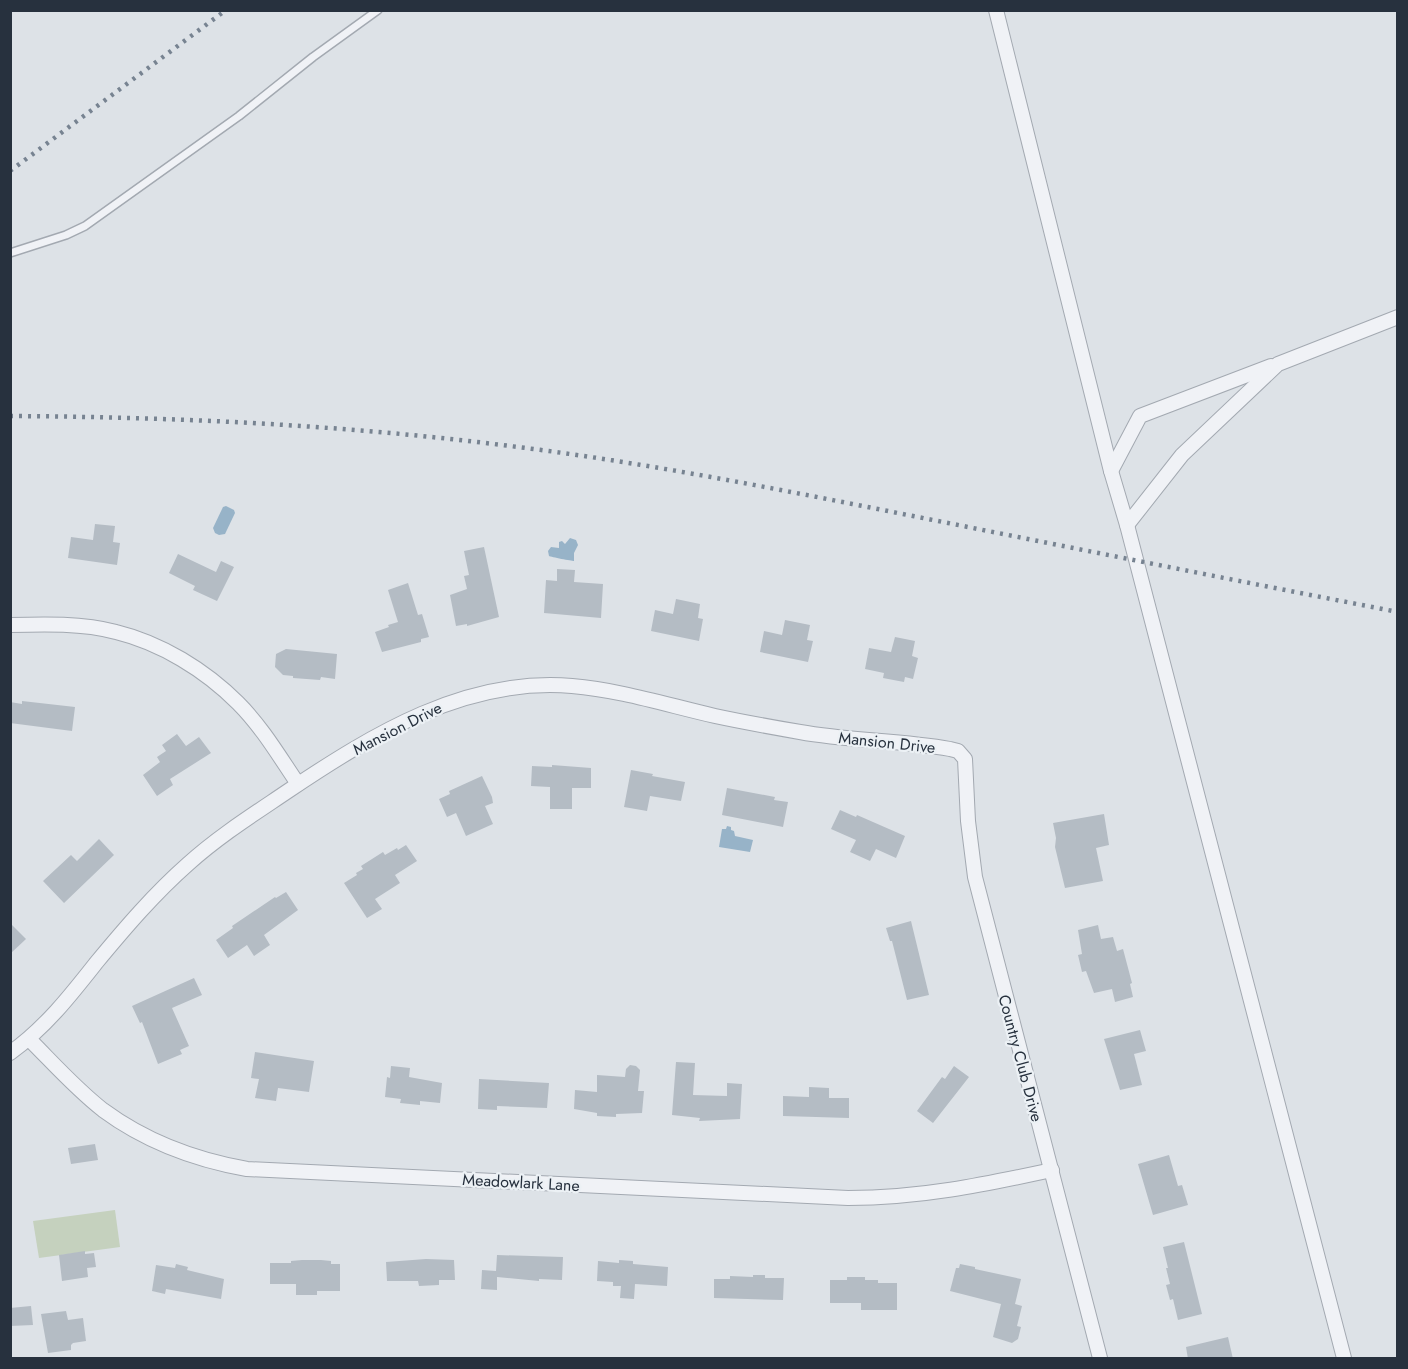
<svg xmlns="http://www.w3.org/2000/svg" width="1408" height="1369" font-family="Jost,sans-serif">
  <style>
    .green { fill: #c5d1be }
    .water { fill: #97b3c8 }
    .building { fill: #b4bcc4 }
    .lines { fill: none; stroke-linecap: round; stroke-linejoin: round }
    .lane-casing { stroke: #a3a9b1; stroke-width: 10 }
    .street-casing { stroke: #a3a9b1; stroke-width: 16 }
    .lane { stroke: #f0f2f6; stroke-width: 7 }
    .street { stroke: #f0f2f6; stroke-width: 14 }
    .rail { stroke: #778391; stroke-width: 4.5; stroke-dasharray: 3 6; stroke-linecap: butt }
    .labels { text-anchor: middle; stroke-width: 4.5; stroke-linejoin: round; paint-order: stroke }
    .street-label { font-size: 16px; fill: #27313e; stroke: #ecf1f5 }
  </style>
  <rect width="100%" height="100%" fill="#dde2e7"/>
  <polygon class="green" points="115,1210 120,1247 39,1258 33,1221"/>
  <g class="water">
    <polygon points="226,506 234,510 235,513 225,534 219,535 215,533 213,528 223,507"/>
    <path d="M570,538L576,540L578,545L574,553V561C572,561 551,557 549,556L548,551L551,547L559,548V542L562,541L565,544Z"/>
    <polygon points="727,826 731,827 731,830 734,831 735,836 753,840 750,852 719,847 722,829 726,829"/>
  </g>
  <g class="building">
    <polygon points="95,524 115,526 113,542 120,543 117,565 68,558 71,537 93,540"/>
    <polygon points="484,547 499,617 467,626 467,624 456,626 450,595 467,589 464,576 469,575 464,551"/>
    <polygon points="178,554 216,572 221,561 234,567 217,601 193,590 195,586 169,573"/>
    <polygon points="557,569 575,570 574,582 603,584 601,618 544,613 546,580 557,581"/>
    <polygon points="408,583 418,615 422,614 429,637 421,639 421,642 382,652 375,632 389,627 388,625 398,622 388,590"/>
    <polygon points="676,599 700,604 698,618 703,619 699,641 651,631 655,610 673,614"/>
    <polygon points="785,620 810,625 807,640 813,641 808,662 760,652 764,631 782,635"/>
    <polygon points="895,637 915,641 912,656 918,658 913,679 905,677 904,682 883,678 884,673 865,669 869,648 891,652"/>
    <polygon points="286,649 337,654 335,679 321,677 320,680 293,678 293,676 283,675 275,667 276,654"/>
    <polygon points="22,701 75,707 72,731 10,723 10,702 22,704"/>
    <polygon points="177,734 186,746 199,737 211,753 170,779 173,785 157,796 143,775 160,762 157,757 166,751 162,745"/>
    <polygon points="552,765 591,768 591,788 572,788 572,809 550,809 550,787 531,786 532,766 552,767"/>
    <polygon points="631,770 653,774 652,776 685,782 681,801 650,796 647,811 624,807"/>
    <polygon points="482,776 492,797 493,803 485,806 493,824 466,836 456,813 447,817 439,799 450,794 449,791"/>
    <polygon points="727,788 775,797 774,800 788,802 783,827 722,815"/>
    <polygon points="840,810 856,817 857,815 905,836 896,858 876,849 870,861 850,852 856,840 831,829"/>
    <polygon points="1104,814 1109,845 1096,848 1103,881 1065,888 1055,847 1056,838 1053,823"/>
    <polygon points="99,839 114,855 64,903 43,881 71,855 77,861"/>
    <polygon points="406,845 417,861 395,875 400,883 375,899 382,909 367,918 344,883 357,875 356,873 363,869 361,866 383,852 385,855 397,848 398,850"/>
    <polygon points="286,892 298,910 264,935 270,945 254,956 247,945 228,958 216,940 233,928 232,926 275,897 276,898"/>
    <polygon points="911,921 929,995 907,1000 892,941 890,941 886,928"/>
    <polygon points="10,923 26,939 10,954"/>
    <polygon points="1098,925 1101,939 1113,937 1117,951 1123,949 1132,983 1130,984 1133,997 1115,1002 1112,989 1094,993 1086,971 1082,972 1078,955 1082,954 1078,930"/>
    <polygon points="194,978 202,995 172,1008 189,1046 180,1050 182,1054 158,1064 142,1022 140,1023 132,1006"/>
    <polygon points="1140,1030 1146,1051 1134,1054 1142,1085 1120,1090 1104,1039"/>
    <polygon points="255,1052 314,1061 309,1092 278,1088 276,1101 255,1098 259,1079 251,1078"/>
    <polygon points="676,1062 695,1063 693,1095 727,1096 727,1083 742,1084 740,1119 699,1121 700,1118 672,1115"/>
    <polygon points="630,1065 636,1066 640,1070 638,1091 644,1091 642,1113 616,1114 616,1117 597,1116 597,1113 574,1109 575,1090 597,1092 597,1075 625,1077 626,1069"/>
    <polygon points="391,1066 410,1068 409,1077 442,1083 440,1103 420,1101 420,1105 400,1103 401,1099 385,1097 387,1077 390,1078"/>
    <polygon points="954,1066 969,1077 933,1123 917,1111 942,1077 945,1079"/>
    <polygon points="479,1079 549,1083 547,1108 497,1106 497,1110 478,1109"/>
    <polygon points="809,1087 829,1088 829,1098 849,1098 849,1118 783,1116 783,1096 809,1097"/>
    <polygon points="95,1144 98,1160 71,1164 68,1148"/>
    <polygon points="1169,1155 1178,1186 1182,1185 1188,1205 1153,1215 1138,1164"/>
    <polygon points="1184,1242 1202,1314 1178,1320 1173,1299 1170,1300 1166,1285 1170,1284 1166,1268 1168,1268 1163,1247"/>
    <polygon points="85,1251 85,1254 94,1253 96,1267 87,1268 88,1277 62,1281 59,1255"/>
    <polygon points="497,1255 563,1257 562,1280 539,1279 539,1281 497,1277 497,1290 481,1289 482,1270 496,1271"/>
    <polygon points="426,1259 454,1260 455,1280 439,1280 439,1285 419,1286 418,1281 387,1281 386,1262"/>
    <polygon points="302,1260 321,1260 331,1261 331,1264 340,1264 340,1291 317,1291 317,1295 296,1295 296,1284 270,1284 270,1263 291,1263 291,1261"/>
    <polygon points="619,1260 633,1261 633,1264 668,1267 667,1286 635,1284 634,1299 620,1298 621,1286 613,1286 613,1282 597,1281 598,1261 619,1263"/>
    <polygon points="176,1264 188,1267 187,1270 224,1279 221,1299 166,1289 165,1294 152,1291 156,1265 175,1268"/>
    <polygon points="960,1264 975,1267 975,1269 1021,1279 1015,1304 1022,1306 1017,1326 1021,1327 1018,1339 1012,1343 993,1337 1001,1304 950,1291 956,1268 959,1268"/>
    <polygon points="753,1275 765,1275 765,1278 784,1278 783,1300 714,1298 714,1279 730,1279 730,1276 753,1277"/>
    <polygon points="847,1277 865,1277 865,1280 878,1280 878,1283 897,1283 897,1310 861,1310 861,1303 830,1303 830,1280 847,1280"/>
    <polygon points="31,1306 33,1325 10,1326 10,1308"/>
    <polygon points="66,1311 68,1320 83,1318 86,1341 73,1343 71,1345 71,1350 48,1353 41,1314"/>
    <polygon points="1228,1337 1233,1359 1188,1359 1186,1347"/>
  </g>
  <g class="lines">
    <g class="lane-casing">
      <polyline id="lane" points="10,253 66,235 85,226 239,116 313,57 378,10"/>
    </g>
    <g class="street-casing">
      <g id="street">
        <polyline points="996,10 1111,471 1127,525 1344,1358"/>
        <polyline points="1111,471 1140,416 1271,366"/>
        <polyline points="1127,525 1182,455 1278,364 1398,317"/>
        <path d="M10,625C44,624 83,623 116,632C161,643 205,670 238,703C262,727 279,756 298,784"/>
        <path d="M29,1039C53,1063 76,1089 103,1110C145,1141 196,1160 247,1169L848,1198C920,1198 982,1185 1052,1170"/>
        <path d="M10,1053C45,1028 70,996 96,963C125,928 154,894 188,864C219,836 254,814 288,791C373,734 466,677 572,686C620,690 667,705 715,716C743,722 771,727 800,732C849,741 900,740 950,749L958,751L965,759L968,821L975,877L1100,1358"/>
      </g>
    </g>
    <use href="#lane" class="lane"/>
    <use href="#street" class="street"/>
    <g class="rail">
      <polyline points="10,171 226,10"/>
      <path d="M10,416C178,417 344,425 510,446C657,464 802,494 948,523C1098,553 1248,583 1398,612"/>
    </g>
  </g>
  <g class="labels">
    <g class="street-label">
      <text transform="translate(397 728) rotate(-27)" y="6">Mansion Drive</text>
      <text transform="translate(887 742) rotate(6)" y="6">Mansion Drive</text>
      <text transform="translate(1021 1058) rotate(75)" y="6">Country Club Drive</text>
      <text transform="translate(521 1182) rotate(3)" y="6">Meadowlark Lane</text>
    </g>
  </g>
  <rect width="1408" height="1369" fill="none" stroke="#27313e" stroke-width="24"/>
</svg>
